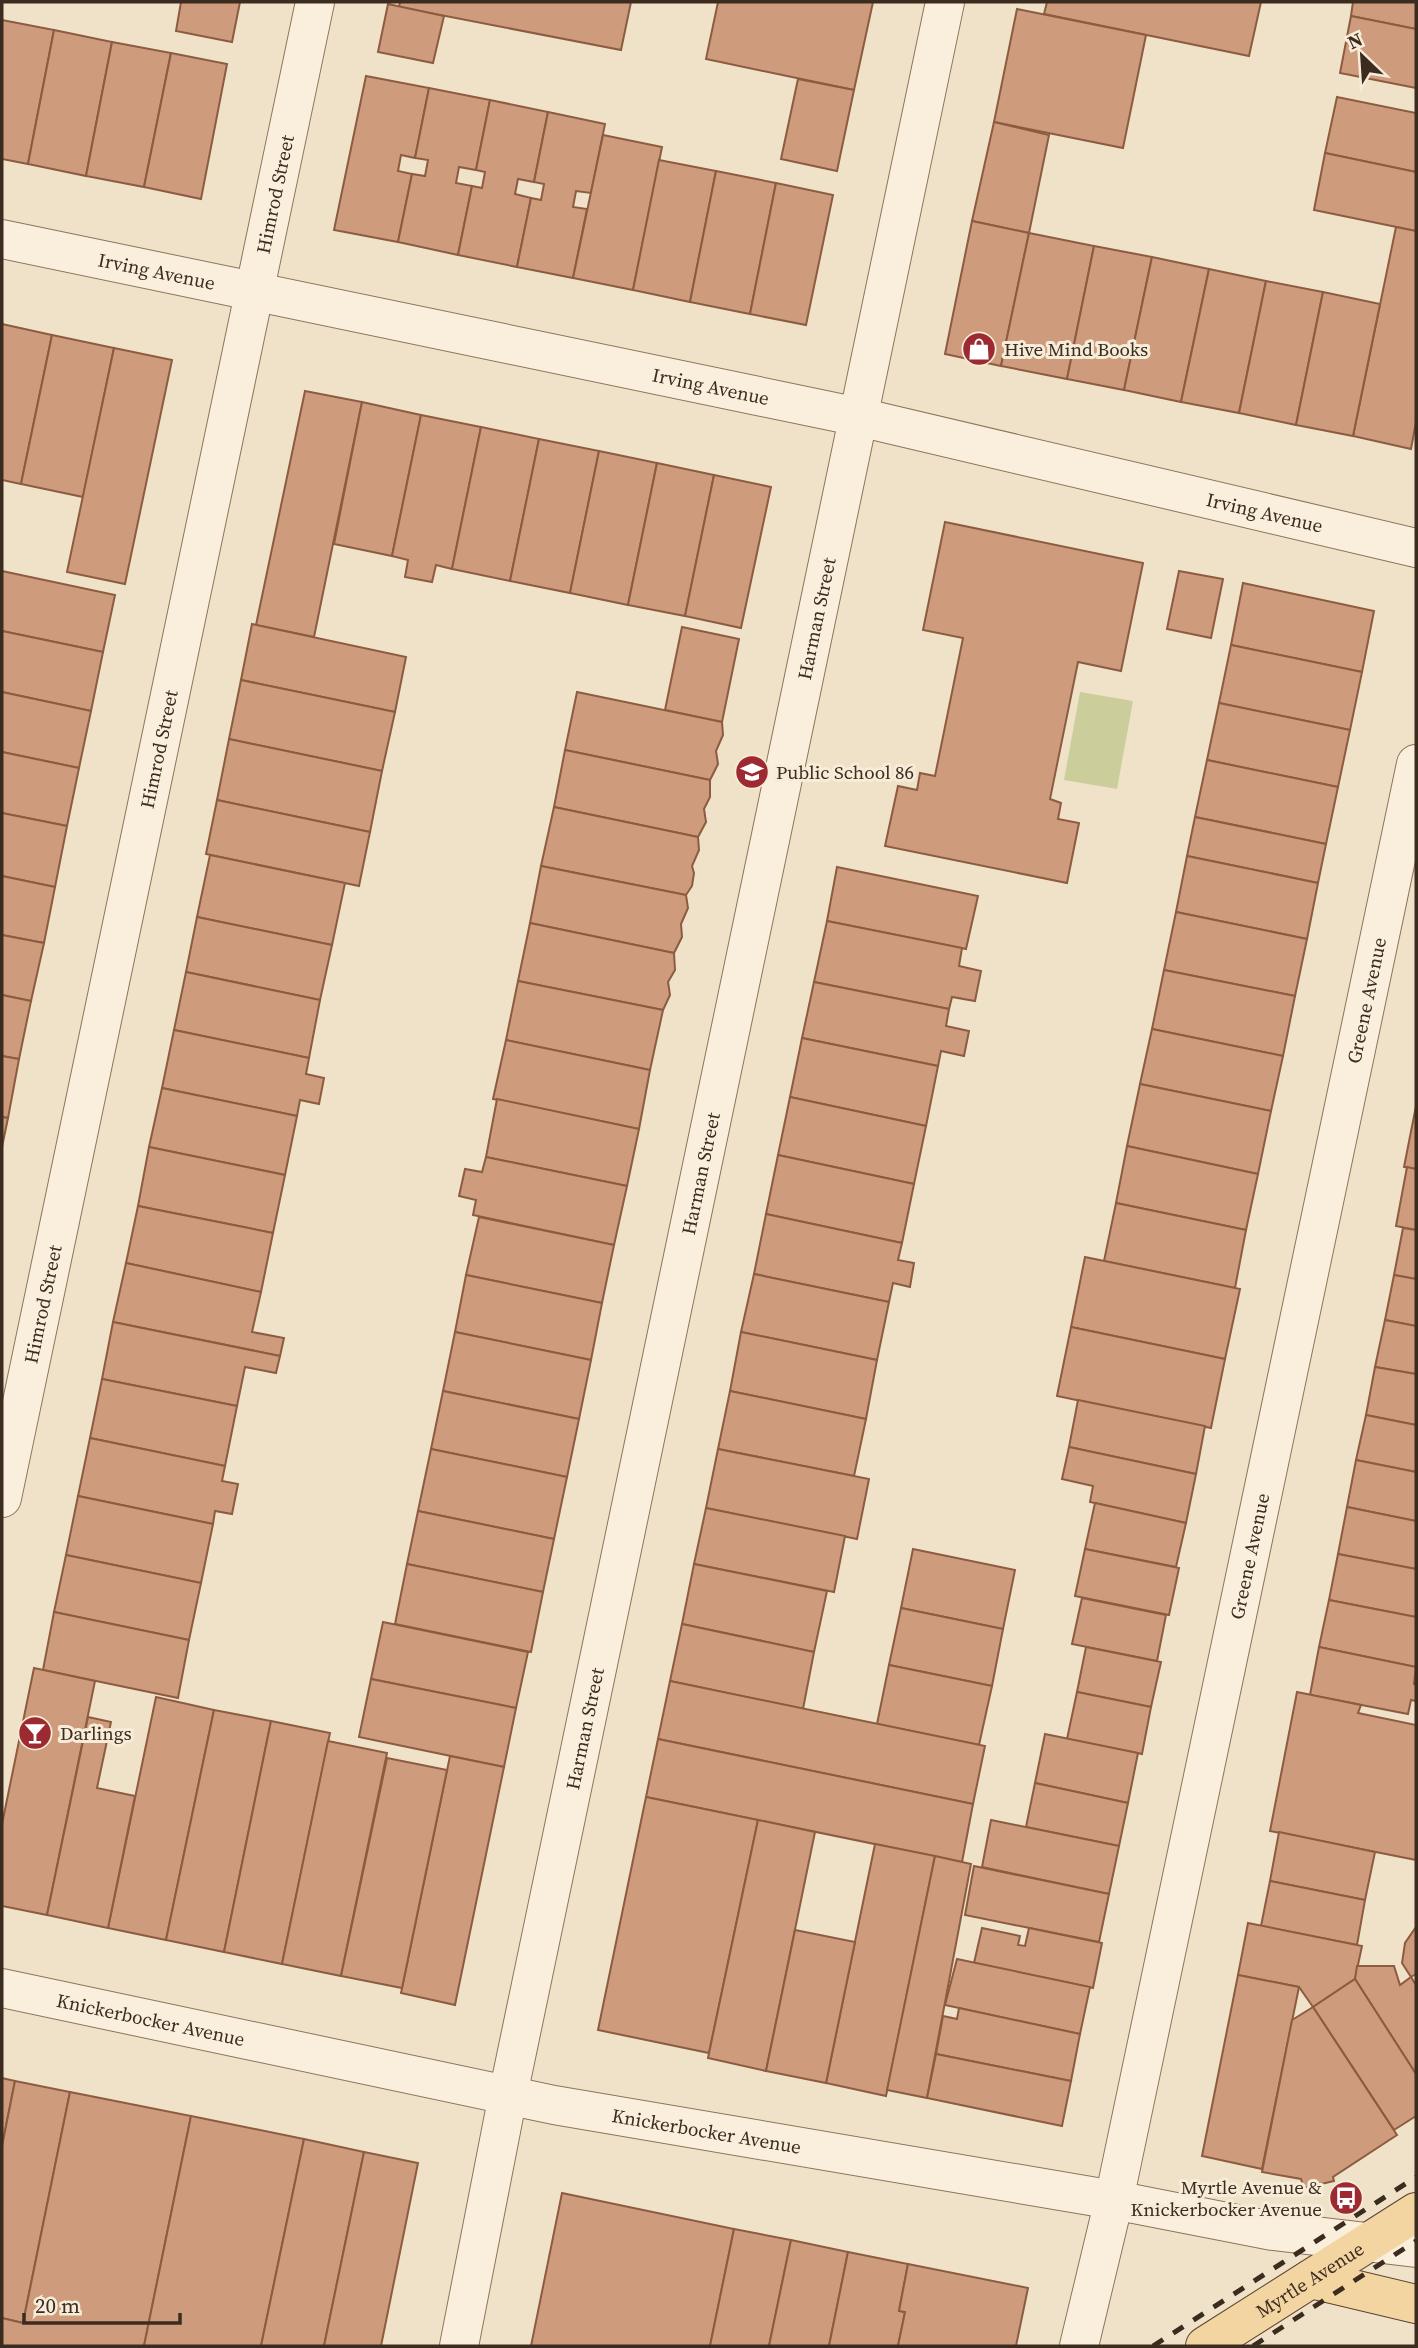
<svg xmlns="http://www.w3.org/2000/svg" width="1418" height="2348" font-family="'Source Serif 4',serif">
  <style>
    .green { fill: #cbce9b }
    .building { fill: #ce9b7d; stroke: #8c5c41; stroke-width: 2 }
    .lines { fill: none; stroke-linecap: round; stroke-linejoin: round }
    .street-casing { stroke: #8c745c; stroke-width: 40 }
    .primary-casing { stroke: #5a4230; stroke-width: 40 }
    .street { stroke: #faefdc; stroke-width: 38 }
    .primary { stroke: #f2d5a0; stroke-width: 38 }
    .rail { stroke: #3c2c20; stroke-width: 5; stroke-dasharray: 12 12; stroke-linecap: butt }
    .labels { text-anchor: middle; stroke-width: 6; stroke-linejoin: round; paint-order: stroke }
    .street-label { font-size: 19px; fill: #3c2c20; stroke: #f7ecd8 }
    .poi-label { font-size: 19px; fill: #3c2c20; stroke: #f7ecd8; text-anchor: start }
  </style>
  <rect width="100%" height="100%" fill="#f0e2c8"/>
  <polygon class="green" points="1080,692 1133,701 1117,789 1064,780"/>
  <g class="building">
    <polygon points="181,2 240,2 232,42 176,31"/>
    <polygon points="400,2 631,2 621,50 399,7"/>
    <polygon points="718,2 873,2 854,90 706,59"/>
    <polygon points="1047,2 1261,2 1249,56 1044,14"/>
    <polygon points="1353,2 1416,2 1416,29 1351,16"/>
    <polygon points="388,4 444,16 433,63 378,52"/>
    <polygon points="1017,9 1146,35 1123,148 994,122"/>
    <polygon points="1351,16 1416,29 1416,88 1340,73"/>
    <polygon points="2,20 54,30 28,164 2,159"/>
    <polygon points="54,30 112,42 86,176 28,164"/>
    <polygon points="112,42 171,53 144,187 86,176"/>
    <polygon points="171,53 227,64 201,199 144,187"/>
    <polygon points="366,76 429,88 415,158 401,155 398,171 412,174 398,242 334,230"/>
    <polygon points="798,79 854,90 837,171 781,159"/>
    <polygon points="429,88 490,100 476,170 459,167 456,183 472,186 458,255 398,242 412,174 425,176 428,160 415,158"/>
    <polygon points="1337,97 1416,113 1416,172 1325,153"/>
    <polygon points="490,100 548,112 534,182 518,179 515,194 531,198 517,267 458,255 472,186 482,188 485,172 476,170"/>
    <polygon points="548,112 605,124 591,193 576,191 573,207 587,209 573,278 517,267 531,198 541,200 544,184 534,182"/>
    <polygon points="994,122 1049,135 1029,233 972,221"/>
    <polygon points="603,135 662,147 633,290 573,278"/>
    <polygon points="1325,153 1416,172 1416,231 1314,210"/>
    <polygon points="659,160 716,171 690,302 633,290"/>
    <polygon points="716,171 776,183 750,314 690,302"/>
    <polygon points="776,183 833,195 806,325 750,314"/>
    <polygon points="972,221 1029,233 1001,366 945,354"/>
    <polygon points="1396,227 1416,231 1416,422 1411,449 1353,436"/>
    <polygon points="1029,233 1094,246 1067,379 1001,366"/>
    <polygon points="1094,246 1152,257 1124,390 1067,379"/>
    <polygon points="1152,257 1209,269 1181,402 1124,390"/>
    <polygon points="1209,269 1266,281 1239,413 1181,402"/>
    <polygon points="1266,281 1323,292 1296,425 1239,413"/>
    <polygon points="1323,292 1380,304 1353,436 1296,425"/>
    <polygon points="2,324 52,335 21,484 2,480"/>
    <polygon points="52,335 114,348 83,497 21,484"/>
    <polygon points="114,348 172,360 125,584 67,572"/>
    <polygon points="305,391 362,402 314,637 256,625"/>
    <polygon points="362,402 421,415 392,556 334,544"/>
    <polygon points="421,415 481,427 452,569 436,565 432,582 405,577 408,560 392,556"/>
    <polygon points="481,427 539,439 510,581 452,569"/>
    <polygon points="539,439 599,451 570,593 510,581"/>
    <polygon points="599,451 657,463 628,605 570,593"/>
    <polygon points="657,463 714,475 685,616 628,605"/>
    <polygon points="714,475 771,487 741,628 685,616"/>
    <polygon points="945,522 1143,563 1121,671 1078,662 1050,799 1061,803 1058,819 1079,823 1067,883 885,846 898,786 917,790 920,773 935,776 963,638 923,630"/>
    <polygon points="2,571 115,595 103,652 2,631"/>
    <polygon points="1179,571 1223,579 1211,638 1167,629"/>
    <polygon points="1243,583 1374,611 1362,672 1231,645"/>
    <polygon points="252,624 406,657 395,712 241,680"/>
    <polygon points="682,627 739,639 722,722 665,710"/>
    <polygon points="2,631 103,652 91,711 2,692"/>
    <polygon points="1231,645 1362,672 1350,730 1219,703"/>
    <polygon points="241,680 395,712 382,771 229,739"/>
    <polygon points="2,692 91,711 79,768 2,752"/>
    <polygon points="577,692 722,722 723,735 716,751 718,764 710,780 565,750"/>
    <polygon points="1219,703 1350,730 1338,787 1207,760"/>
    <polygon points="229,739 382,771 370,832 217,800"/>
    <polygon points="565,750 710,780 710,797 704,809 706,822 698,837 554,807"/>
    <polygon points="2,752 79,768 67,826 2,813"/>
    <polygon points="1207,760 1338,787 1326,844 1195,817"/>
    <polygon points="217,800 370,832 359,886 206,854"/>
    <polygon points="554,807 698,837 699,850 692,866 694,873 692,886 686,895 541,866"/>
    <polygon points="2,813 67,826 55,887 2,876"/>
    <polygon points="1195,817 1326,844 1318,883 1187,856"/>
    <polygon points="210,855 345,883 332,945 197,917"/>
    <polygon points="1187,856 1318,883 1307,939 1176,912"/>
    <polygon points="541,866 686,895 688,908 681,924 682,937 674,953 530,923"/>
    <polygon points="837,867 978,896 966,949 827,921"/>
    <polygon points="2,876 55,887 44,943 2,935"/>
    <polygon points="1176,912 1307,939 1295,996 1164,970"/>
    <polygon points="197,917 332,945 320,1000 186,972"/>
    <polygon points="827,921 962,948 959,966 981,971 975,1001 952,997 949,1009 814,982"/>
    <polygon points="530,923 674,953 675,970 668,982 670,995 663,1010 518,981"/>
    <polygon points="2,935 44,943 31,1001 2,995"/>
    <polygon points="1164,970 1295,996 1283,1056 1152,1029"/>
    <polygon points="186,972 320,1000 309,1058 174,1030"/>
    <polygon points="518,981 663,1010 650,1070 506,1040"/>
    <polygon points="814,982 949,1009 946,1026 969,1031 964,1056 941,1051 938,1066 802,1038"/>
    <polygon points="2,995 31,1001 19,1059 2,1056"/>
    <polygon points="1152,1029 1283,1056 1271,1111 1140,1084"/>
    <polygon points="174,1030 309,1058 306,1074 324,1078 319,1104 300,1100 297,1116 162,1088"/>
    <polygon points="802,1038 938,1066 926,1126 790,1097"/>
    <polygon points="506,1040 650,1070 639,1129 493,1099"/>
    <polygon points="2,1056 19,1059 8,1118 2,1117"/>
    <polygon points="1140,1084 1271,1111 1258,1174 1127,1146"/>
    <polygon points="162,1088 297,1116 285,1175 149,1147"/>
    <polygon points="790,1097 926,1126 914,1184 778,1155"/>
    <polygon points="497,1099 639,1129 627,1186 486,1157"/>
    <polygon points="1416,1106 1416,1169 1404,1167"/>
    <polygon points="2,1117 8,1118 2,1147"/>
    <polygon points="1127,1146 1258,1174 1246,1230 1116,1203"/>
    <polygon points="149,1147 285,1175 273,1233 138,1206"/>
    <polygon points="778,1155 914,1184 902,1243 766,1214"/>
    <polygon points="486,1157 627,1186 614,1245 473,1215 476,1200 459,1196 465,1169 482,1172"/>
    <polygon points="1407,1167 1416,1169 1416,1230 1396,1226"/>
    <polygon points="1116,1203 1246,1230 1235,1288 1104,1261"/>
    <polygon points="138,1206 273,1233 261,1292 126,1263"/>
    <polygon points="766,1214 902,1243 898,1260 914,1263 910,1287 893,1283 889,1302 754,1274"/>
    <polygon points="479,1217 614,1245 602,1303 466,1275"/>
    <polygon points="1403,1228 1416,1230 1416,1279 1394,1275"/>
    <polygon points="1085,1257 1240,1289 1225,1359 1071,1327"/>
    <polygon points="126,1263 261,1292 252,1332 284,1338 280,1356 113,1322"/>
    <polygon points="754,1274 889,1302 877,1360 741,1332"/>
    <polygon points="466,1275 602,1303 591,1360 455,1332"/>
    <polygon points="1394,1275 1416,1279 1416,1326 1385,1320"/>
    <polygon points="1385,1320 1416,1326 1416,1374 1375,1367"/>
    <polygon points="113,1322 280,1356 276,1373 245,1367 237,1406 102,1379"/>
    <polygon points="1071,1327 1225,1359 1211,1428 1057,1396"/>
    <polygon points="455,1332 591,1360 579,1419 443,1391"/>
    <polygon points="741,1332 877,1360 866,1419 730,1391"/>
    <polygon points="1375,1367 1416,1374 1416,1425 1366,1415"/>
    <polygon points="102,1379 237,1406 225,1466 90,1438"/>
    <polygon points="443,1391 579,1419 567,1477 431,1449"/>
    <polygon points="730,1391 866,1419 854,1476 718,1449"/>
    <polygon points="1078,1400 1205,1426 1196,1474 1069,1447"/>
    <polygon points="1366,1415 1416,1425 1416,1472 1356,1460"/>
    <polygon points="90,1438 225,1466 222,1481 238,1484 232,1514 215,1511 213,1524 78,1496"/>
    <polygon points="1069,1447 1196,1474 1186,1523 1090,1502 1093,1486 1062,1479"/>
    <polygon points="431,1449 567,1477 554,1539 418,1511"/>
    <polygon points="718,1449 869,1479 857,1539 706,1508"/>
    <polygon points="1356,1460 1416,1472 1416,1521 1347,1507"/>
    <polygon points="78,1496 213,1524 201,1583 66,1555"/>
    <polygon points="1095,1503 1186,1523 1176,1567 1085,1549"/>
    <polygon points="1347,1507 1416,1521 1416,1569 1338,1554"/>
    <polygon points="706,1508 845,1536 834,1592 694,1564"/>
    <polygon points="418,1511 554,1539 543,1592 407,1564"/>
    <polygon points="913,1549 1015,1570 1003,1629 901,1608"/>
    <polygon points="1085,1549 1179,1568 1169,1615 1075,1596"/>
    <polygon points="1338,1554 1416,1569 1416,1617 1329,1600"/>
    <polygon points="66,1555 201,1583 189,1640 54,1612"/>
    <polygon points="407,1564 543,1592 531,1652 395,1624"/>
    <polygon points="694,1564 827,1591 814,1652 682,1624"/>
    <polygon points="1082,1598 1166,1615 1157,1661 1072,1644"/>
    <polygon points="1329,1600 1416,1617 1416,1667 1319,1647"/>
    <polygon points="901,1608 1003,1629 992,1686 889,1665"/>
    <polygon points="54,1612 189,1640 178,1698 43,1670"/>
    <polygon points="383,1622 528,1652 516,1708 371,1679"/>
    <polygon points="682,1624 814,1652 803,1709 670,1681"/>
    <polygon points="1086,1647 1161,1662 1151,1707 1077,1692"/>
    <polygon points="1319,1647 1416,1667 1414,1684 1416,1685 1416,1701 1411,1700 1408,1714 1310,1695"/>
    <polygon points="889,1665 992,1686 979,1745 877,1724"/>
    <polygon points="34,1668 95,1681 47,1915 2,1906 2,1824"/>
    <polygon points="371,1679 516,1708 504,1767 359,1737"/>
    <polygon points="670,1681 985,1746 973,1804 658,1739"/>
    <polygon points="1077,1692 1151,1707 1142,1754 1067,1739"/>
    <polygon points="1297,1692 1361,1705 1358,1713 1416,1725 1416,1860 1270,1831"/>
    <polygon points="156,1697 214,1710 166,1940 108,1928"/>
    <polygon points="214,1710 271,1721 224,1952 166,1940"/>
    <polygon points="88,1717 111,1722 97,1788 135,1796 108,1928 47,1915"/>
    <polygon points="271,1721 330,1733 282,1964 224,1952"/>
    <polygon points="1045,1734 1138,1753 1128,1803 1035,1783"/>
    <polygon points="658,1739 973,1804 962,1862 646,1797"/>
    <polygon points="328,1741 387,1753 341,1976 282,1964"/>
    <polygon points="450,1756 504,1767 455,2005 401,1993"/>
    <polygon points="387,1758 447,1770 402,1988 341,1976"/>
    <polygon points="1035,1783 1128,1803 1119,1846 1026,1827"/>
    <polygon points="646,1797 758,1820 709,2053 598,2030"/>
    <polygon points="758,1820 815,1832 766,2071 708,2058"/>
    <polygon points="991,1820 1119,1846 1109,1894 982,1867"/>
    <polygon points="1279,1832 1375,1852 1365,1900 1270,1881"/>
    <polygon points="875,1844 935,1856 886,2096 826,2083"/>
    <polygon points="935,1856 971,1864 927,2098 887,2090"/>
    <polygon points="974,1866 1109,1894 1099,1942 965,1915"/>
    <polygon points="1270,1881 1365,1900 1357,1945 1261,1926"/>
    <polygon points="1248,1923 1362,1946 1355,1979 1313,2007 1299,1987 1238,1975"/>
    <polygon points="1416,1927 1416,1974 1411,1977 1402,1963 1405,1943"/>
    <polygon points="982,1928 1020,1936 1018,1945 1025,1946 1029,1928 1102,1943 1093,1988 974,1963"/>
    <polygon points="795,1930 855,1942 826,2083 766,2071"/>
    <polygon points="957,1959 1090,1987 1080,2034 945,2005"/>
    <polygon points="1357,1966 1394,1966 1400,1985 1411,1977 1416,1985 1416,2074 1355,1979"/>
    <polygon points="1238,1975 1299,1987 1262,2169 1202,2156"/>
    <polygon points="1355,1979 1416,2074 1416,2116 1394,2130 1313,2007"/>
    <polygon points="1313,2007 1397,2135 1333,2177 1334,2181 1304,2188 1301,2179 1262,2172 1292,2020"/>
    <polygon points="959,2008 1080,2034 1071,2081 936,2054 943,2016 957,2019"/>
    <polygon points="936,2054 1071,2081 1062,2126 927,2098"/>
    <polygon points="2,2078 15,2081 2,2146"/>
    <polygon points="15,2081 70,2092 23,2323 2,2318 2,2146"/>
    <polygon points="70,2092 191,2116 144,2346 2,2346 2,2318 23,2323"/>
    <polygon points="191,2116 304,2139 261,2346 144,2346"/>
    <polygon points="304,2139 364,2152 324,2346 261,2346"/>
    <polygon points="364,2152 418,2163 381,2346 324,2346"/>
    <polygon points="562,2193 734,2229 710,2346 531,2346"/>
    <polygon points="734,2229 791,2240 769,2346 710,2346"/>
    <polygon points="791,2240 848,2252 829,2346 769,2346"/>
    <polygon points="848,2252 908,2264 899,2311 905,2312 898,2346 829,2346"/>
    <polygon points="908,2264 1028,2288 1016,2346 898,2346 905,2312 899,2311"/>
  </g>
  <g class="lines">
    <g class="street-casing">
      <g id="street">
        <path id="s1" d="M2,239L859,417L1416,548"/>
        <path id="s2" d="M2,1498L315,2"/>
        <path id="s3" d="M2,1988L554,2105L1114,2200L1273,2231L1416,2248"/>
        <path id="s4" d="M459,2346L508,2095L945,2"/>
        <path id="s5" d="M1079,2346L1114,2200L1416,764"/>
      </g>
    </g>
    <g class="primary-casing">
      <g id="primary">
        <polyline points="1311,2279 1416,2304"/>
        <path id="s6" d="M1205,2346L1416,2212"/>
      </g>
    </g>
    <use href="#street" class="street"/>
    <use href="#primary" class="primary"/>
    <g class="rail">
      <polyline points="1153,2346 1416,2177"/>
      <polyline points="1253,2346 1416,2241"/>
    </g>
  </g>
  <defs>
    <g id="shop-disc" transform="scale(1.75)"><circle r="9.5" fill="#9d2a30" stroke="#f7ecd8"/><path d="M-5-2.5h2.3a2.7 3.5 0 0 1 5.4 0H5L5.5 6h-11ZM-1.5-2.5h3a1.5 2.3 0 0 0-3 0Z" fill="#fff"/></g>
    <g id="school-disc" transform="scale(1.75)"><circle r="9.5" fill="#9d2a30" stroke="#f7ecd8"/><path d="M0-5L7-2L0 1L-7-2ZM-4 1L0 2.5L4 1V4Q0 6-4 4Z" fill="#fff"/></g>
    <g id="bar-disc" transform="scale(1.75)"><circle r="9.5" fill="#9d2a30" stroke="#f7ecd8"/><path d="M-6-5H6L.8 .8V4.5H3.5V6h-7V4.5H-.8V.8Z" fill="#fff"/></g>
    <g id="bus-disc" transform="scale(1.75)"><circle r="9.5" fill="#9d2a30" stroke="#f7ecd8"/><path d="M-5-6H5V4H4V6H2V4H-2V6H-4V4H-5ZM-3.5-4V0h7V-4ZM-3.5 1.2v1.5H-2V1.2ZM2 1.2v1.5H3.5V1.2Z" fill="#fff"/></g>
  </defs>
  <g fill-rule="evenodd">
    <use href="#shop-disc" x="979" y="349"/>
    <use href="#school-disc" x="752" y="772"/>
    <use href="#bar-disc" x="35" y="1733"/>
    <use href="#bus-disc" x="1346" y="2198"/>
  </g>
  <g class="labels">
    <g class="street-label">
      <text dy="7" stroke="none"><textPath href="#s2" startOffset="1332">Himrod Street</textPath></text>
      <text dy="7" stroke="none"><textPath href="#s1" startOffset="158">Irving Avenue</textPath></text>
      <text dy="7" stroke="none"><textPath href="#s1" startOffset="724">Irving Avenue</textPath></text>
      <text dy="7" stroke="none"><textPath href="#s1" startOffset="1292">Irving Avenue</textPath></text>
      <text dy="7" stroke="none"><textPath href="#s4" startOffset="1764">Harman Street</textPath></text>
      <text dy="7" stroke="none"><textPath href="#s2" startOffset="765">Himrod Street</textPath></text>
      <text dy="7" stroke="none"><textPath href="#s5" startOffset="1376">Greene Avenue</textPath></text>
      <text dy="7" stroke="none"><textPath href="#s4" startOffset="1197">Harman Street</textPath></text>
      <text dy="7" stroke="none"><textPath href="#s2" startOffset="198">Himrod Street</textPath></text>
      <text dy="7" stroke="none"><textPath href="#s5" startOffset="808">Greene Avenue</textPath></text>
      <text dy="7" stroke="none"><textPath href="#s4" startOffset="630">Harman Street</textPath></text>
      <text dy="7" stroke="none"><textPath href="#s3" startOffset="152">Knickerbocker Avenue</textPath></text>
      <text dy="7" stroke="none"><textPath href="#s3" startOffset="719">Knickerbocker Avenue</textPath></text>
      <text dy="7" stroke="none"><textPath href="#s6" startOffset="124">Myrtle Avenue</textPath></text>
    </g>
    <g class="poi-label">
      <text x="1004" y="356">Hive Mind Books</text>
      <text x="776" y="779">Public School 86</text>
      <text x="60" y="1740">Darlings</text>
      <text x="1322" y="2194" text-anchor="end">Myrtle Avenue &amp;<tspan x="1322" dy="22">Knickerbocker Avenue</tspan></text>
    </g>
  </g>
  <rect width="1418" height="2348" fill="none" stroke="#3c2c20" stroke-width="7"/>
  <g transform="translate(1362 56) rotate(335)" stroke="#f7ecd8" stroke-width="5" paint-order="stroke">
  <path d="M0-5L12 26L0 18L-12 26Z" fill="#3c2c20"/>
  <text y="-10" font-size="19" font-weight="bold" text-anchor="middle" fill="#3c2c20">N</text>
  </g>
  <path d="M24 2313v10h156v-10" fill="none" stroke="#3c2c20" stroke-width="3.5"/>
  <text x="35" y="2313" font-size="21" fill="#3c2c20" stroke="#f7ecd8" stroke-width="5" paint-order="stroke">20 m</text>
</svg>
